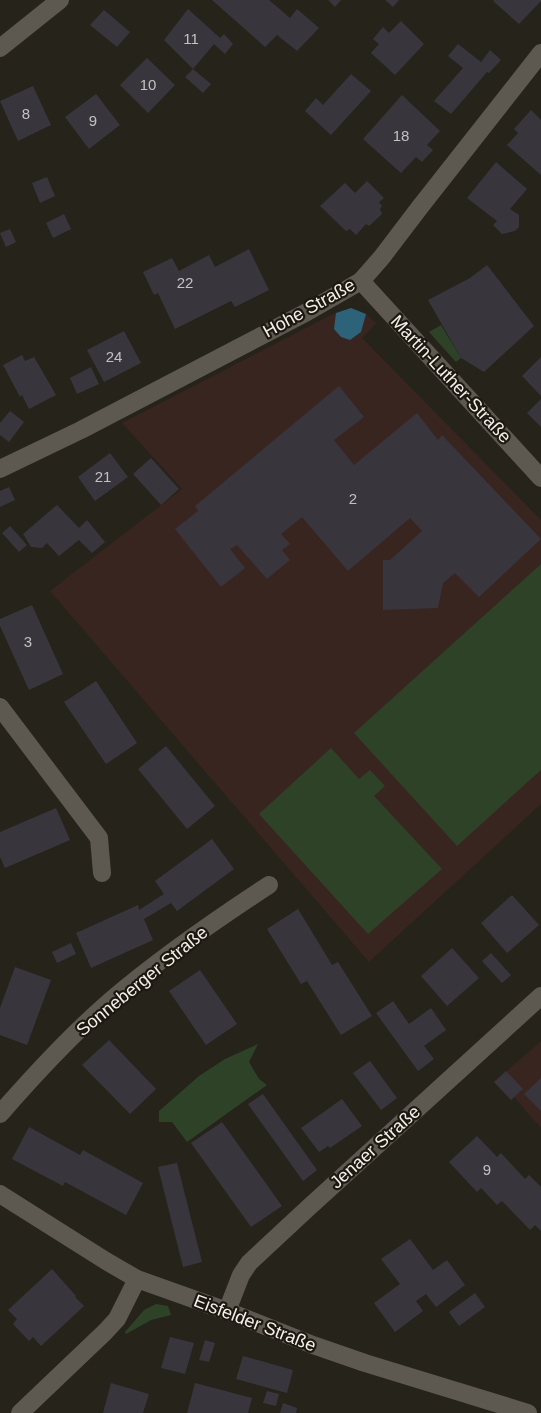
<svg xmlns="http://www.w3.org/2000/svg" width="541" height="1413" font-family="Helvetica,sans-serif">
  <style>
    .education { fill: #382520 }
    .green { fill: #2e4227 }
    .water { fill: #2c6379 }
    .building { fill: #39353d }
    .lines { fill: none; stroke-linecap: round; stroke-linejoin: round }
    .street { stroke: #5d5950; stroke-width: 18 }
    .labels { text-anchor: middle; stroke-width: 4.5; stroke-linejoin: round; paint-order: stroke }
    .number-label { font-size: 15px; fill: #c4c1bf }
    .street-label { font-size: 18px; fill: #f2f0ea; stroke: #1d1911 }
  </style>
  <rect width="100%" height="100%" fill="#26231b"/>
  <g class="education">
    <polygon points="351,308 366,314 376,323 362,338 541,520 541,804 369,962 50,591 182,489 122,423 335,313"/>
    <polygon points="541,1041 541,1128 514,1097 511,1100 494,1082"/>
  </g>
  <g class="green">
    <polygon points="441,325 461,358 456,362 429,332"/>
    <polygon points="541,564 541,770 457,846 354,733"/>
    <polygon points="331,748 359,779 370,770 385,786 374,796 442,869 368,934 259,814"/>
    <polygon points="258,1044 249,1062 259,1079 267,1085 187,1142 172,1122 159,1122 159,1111 199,1076 225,1059"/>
    <polygon points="156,1304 168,1306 171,1315 151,1320 126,1334 125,1332 144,1310"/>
  </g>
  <polygon class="water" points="351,308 366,314 361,332 350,340 341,337 334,329 336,313"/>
  <g class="building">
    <polygon points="212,0 269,0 290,18 297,9 319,28 297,51 277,35 265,47"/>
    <polygon points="328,0 341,0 335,7"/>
    <polygon points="385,0 399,0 393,7"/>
    <polygon points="494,0 541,0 541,1 519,24 493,1"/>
    <polygon points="188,9 220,38 224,34 233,44 225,54 214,44 193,69 164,40"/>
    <polygon points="104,10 130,32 117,47 90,25"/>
    <polygon points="401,21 424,44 395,75 371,53 379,44 373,39 383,27 389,33"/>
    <polygon points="458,44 481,62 490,50 501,60 489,73 487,72 451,114 434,101 463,68 448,56"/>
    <polygon points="147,58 175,85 148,113 120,85"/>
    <polygon points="193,69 211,84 203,93 185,77"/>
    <polygon points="351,74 371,91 331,135 305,111 316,98 323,105"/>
    <polygon points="33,86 51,125 18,141 0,101"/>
    <polygon points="96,94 120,125 89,149 65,117"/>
    <polygon points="402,95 440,131 427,145 433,150 422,162 416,157 401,173 363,139"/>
    <polygon points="531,110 541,120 541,175 507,145 518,133 514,129"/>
    <polygon points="496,162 527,189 510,209 519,215 519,227 515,231 502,234 493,225 497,221 467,198"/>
    <polygon points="47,177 55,196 40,203 32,183"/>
    <polygon points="367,181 384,198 379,202 382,206 380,209 382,214 369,226 366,224 356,235 350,229 346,231 320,206 345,183 355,193"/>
    <polygon points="64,214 71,229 53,238 46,223"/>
    <polygon points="10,229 16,242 6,247 0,233"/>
    <polygon points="249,249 269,290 235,307 231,301 175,329 158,293 154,295 143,272 172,258 179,271 209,255 215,267"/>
    <polygon points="487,265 534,326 484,372 461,358 428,300 470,278"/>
    <polygon points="124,331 141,363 104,382 87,350"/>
    <polygon points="22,355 25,361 34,357 56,395 29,409 22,395 20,397 3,365"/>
    <polygon points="541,357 541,396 522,376"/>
    <polygon points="91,367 99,384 77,394 70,378"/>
    <polygon points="339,386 364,417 334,440 354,465 417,413 438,440 442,435 541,539 479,597 455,573 443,583 438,608 383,610 383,560 390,560 422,531 410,518 348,571 302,517 281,534 290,544 282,550 290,560 267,579 237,545 230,549 245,568 221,587 175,529 198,511 195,506"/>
    <polygon points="541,399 541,427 527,413"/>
    <polygon points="10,411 24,422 9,442 0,435 0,423"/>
    <polygon points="110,453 128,477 95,501 78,477"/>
    <polygon points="151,458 179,489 161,505 133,474"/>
    <polygon points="9,487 15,500 0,507 0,491"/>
    <polygon points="57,505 79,528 87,520 105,542 92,553 79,540 59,556 47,543 42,548 31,547 23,534"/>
    <polygon points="10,526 27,545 19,552 2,533"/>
    <polygon points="32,605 63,674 29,690 0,626 0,619"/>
    <polygon points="96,681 137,743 106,764 64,702"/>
    <polygon points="166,746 215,806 187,829 138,769"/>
    <polygon points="56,808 70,840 5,868 0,857 0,832"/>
    <polygon points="212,839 234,869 177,911 171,903 144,919 153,940 91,968 76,933 138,905 139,910 164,894 155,881"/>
    <polygon points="512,895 539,925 507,953 481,923"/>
    <polygon points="298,909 332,965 338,962 372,1016 341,1035 307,981 301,984 267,929"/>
    <polygon points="71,943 76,954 57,963 52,952"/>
    <polygon points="452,948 479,978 447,1006 421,976"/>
    <polygon points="491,953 511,975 502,983 482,961"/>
    <polygon points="15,967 51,980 27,1045 0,1035 0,1008"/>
    <polygon points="200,970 237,1024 206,1045 169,991"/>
    <polygon points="393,1001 409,1024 431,1008 446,1030 424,1046 434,1059 418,1071 376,1013"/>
    <polygon points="109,1040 156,1089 130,1114 82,1065"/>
    <polygon points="370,1061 397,1098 381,1110 353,1073"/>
    <polygon points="506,1071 523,1089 511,1100 494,1082"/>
    <polygon points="541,1078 541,1111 524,1094"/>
    <polygon points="263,1094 317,1170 303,1181 248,1104"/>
    <polygon points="342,1099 362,1126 330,1148 328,1146 319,1152 301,1128"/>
    <polygon points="222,1122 282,1206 251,1227 191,1143"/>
    <polygon points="29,1127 80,1155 83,1150 143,1183 126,1215 65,1182 63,1186 12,1159"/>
    <polygon points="477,1136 497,1157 501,1153 525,1179 529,1175 541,1187 541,1231 535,1225 530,1230 502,1201 497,1205 481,1188 477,1192 449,1162"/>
    <polygon points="177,1163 202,1262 183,1267 158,1167"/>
    <polygon points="410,1239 433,1270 447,1260 465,1285 436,1307 426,1294 416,1301 423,1311 395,1332 374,1303 400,1284 381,1259"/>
    <polygon points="52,1269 76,1296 75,1297 84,1306 41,1346 33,1337 29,1341 13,1324 17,1319 8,1310"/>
    <polygon points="475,1293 485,1307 459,1326 449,1312"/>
    <polygon points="170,1337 194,1343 185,1374 161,1368"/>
    <polygon points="205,1340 215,1343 209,1362 199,1360"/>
    <polygon points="243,1356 293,1370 287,1393 236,1379"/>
    <polygon points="111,1383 149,1394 143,1413 103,1413"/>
    <polygon points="195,1383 252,1398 248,1413 187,1413"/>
    <polygon points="267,1391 279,1394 276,1406 263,1403"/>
    <polygon points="283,1403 297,1408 296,1413 280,1413"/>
  </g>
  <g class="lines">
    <g class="street">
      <polyline points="0,48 60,0"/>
      <polyline points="361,281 541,478"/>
      <polyline points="0,469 81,430 307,312 361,281 382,257 420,207 541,53"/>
      <polyline points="0,707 99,838 102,873"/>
      <path d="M0,1114C34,1075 70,1036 109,1002C159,959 214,921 269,885"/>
      <polyline points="0,1194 106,1261 137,1279 227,1311 313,1345 365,1363 528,1413"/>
      <polyline points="227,1311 241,1275 249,1263 307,1209 541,996"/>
      <polyline points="20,1413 105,1332 117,1319 137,1279"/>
    </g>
  </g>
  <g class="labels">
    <g class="number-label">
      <text x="191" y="44">11</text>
      <text x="148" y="90">10</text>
      <text x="26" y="119">8</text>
      <text x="93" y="126">9</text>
      <text x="401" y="141">18</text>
      <text x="185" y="288">22</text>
      <text x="114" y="362">24</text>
      <text x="103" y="482">21</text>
      <text x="353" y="504">2</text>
      <text x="28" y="647">3</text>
      <text x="487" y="1175">9</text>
    </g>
    <g class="street-label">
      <text transform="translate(309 308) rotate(-29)" y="6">Hohe Straße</text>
      <text transform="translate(451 379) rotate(47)" y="6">Martin-Luther-Straße</text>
      <text transform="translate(142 981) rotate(-39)" y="6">Sonneberger Straße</text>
      <text transform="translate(375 1147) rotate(-42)" y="6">Jenaer Straße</text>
      <text transform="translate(255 1323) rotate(21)" y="6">Eisfelder Straße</text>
    </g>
  </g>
</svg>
